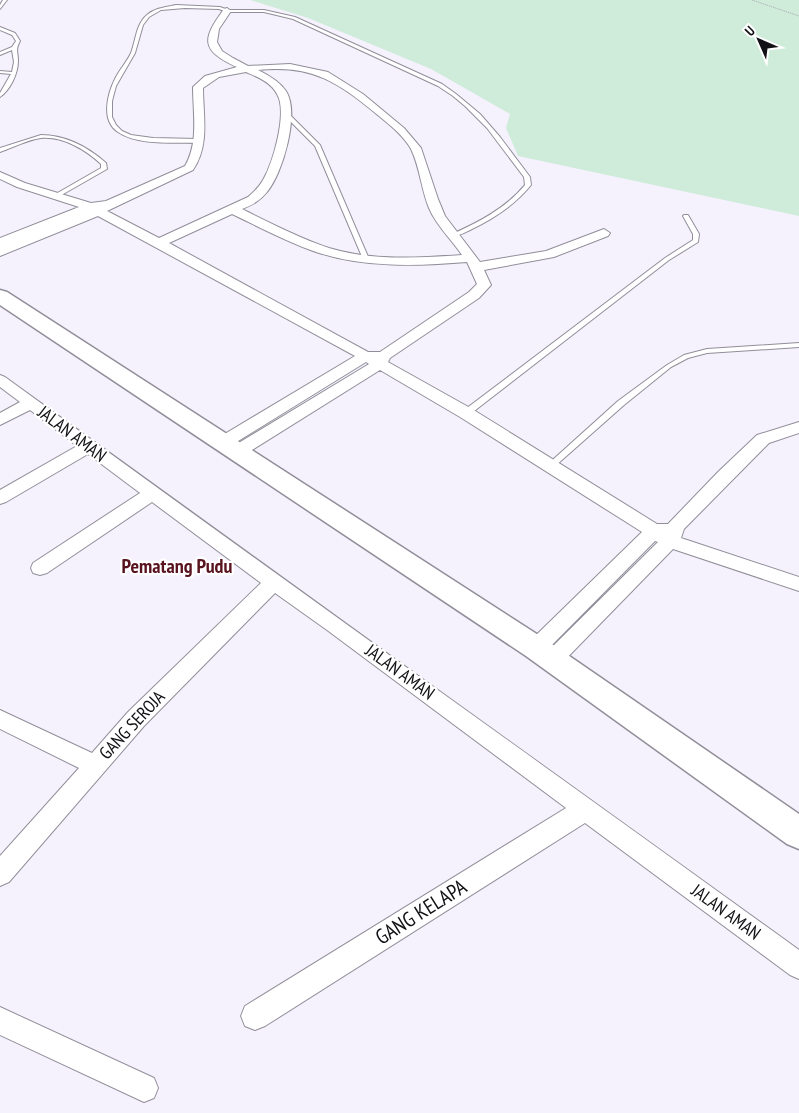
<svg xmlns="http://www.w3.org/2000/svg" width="799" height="1113" font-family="'PT Sans Narrow',sans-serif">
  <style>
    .green { fill: #cfebda }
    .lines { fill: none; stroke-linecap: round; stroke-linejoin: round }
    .lane-casing { stroke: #918e99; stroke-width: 2 }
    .street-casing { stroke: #918e99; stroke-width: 2 }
    .secondary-casing { stroke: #918e99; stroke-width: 3 }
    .path { stroke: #a8a6af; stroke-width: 1; stroke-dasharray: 1 1; stroke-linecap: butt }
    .lane { fill: #fff; fill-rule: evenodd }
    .street { fill: #fff; fill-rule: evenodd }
    .secondary { fill: #fff; fill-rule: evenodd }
    .labels { text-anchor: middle; stroke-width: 4.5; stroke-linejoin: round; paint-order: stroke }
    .street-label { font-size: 18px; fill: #111014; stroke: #fff }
    .quarter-label { font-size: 20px; font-weight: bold; fill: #58131f; stroke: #fff }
    .near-street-label { font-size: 21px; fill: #111014; stroke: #fff }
  </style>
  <rect width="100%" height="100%" fill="#f5f2fe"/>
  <polygon class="green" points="250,0 799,0 799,216 518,156 506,128 510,114 431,69 308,18"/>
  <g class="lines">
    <g class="lane-casing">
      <g id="lane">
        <polygon points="3,0 7,0 0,9 0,5"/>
        <path d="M176,5L220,7L228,10H264L295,17L442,84L456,94L480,114L500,137L530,177L531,185C515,205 493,219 470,230C464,233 458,236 452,236V234C479,222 506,208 525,185L524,177L487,128L465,106L453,96L438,86L293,19L264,12H227L219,9L185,8L161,10L149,17L143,25L135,53L116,86L112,101V117L116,125L122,131L131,135L153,138L198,139L201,141L198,143C175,142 138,146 118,132C101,121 107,95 115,79C119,70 127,62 131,53C136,40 136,24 147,15C155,8 166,7 176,5Z"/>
        <path d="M0,27L15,33L20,41C15,50 18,51 18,61C18,74 10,90 0,97V93L11,74L0,73V71L12,72L14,62L12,50L0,55V52L12,47L16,41L12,35L0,30Z"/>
        <polygon points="285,114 289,114 320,145 369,259 368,260 363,259 315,146 285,116"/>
        <path d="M41,135C65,135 88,147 106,163L107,169L58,197H54V195L101,168V164C86,150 63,136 41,138C27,140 14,147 0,152V148Z"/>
        <polygon points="684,215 688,215 699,234 698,242 669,260 469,415 463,415 462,413 463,411 665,258 693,240 693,234 683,216"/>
        <polygon points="799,343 799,347 707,353 688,358 671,367 624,405 554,467 551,468 547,465 618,401 667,365 684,355 707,349"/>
      </g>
    </g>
    <g class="street-casing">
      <g id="street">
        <path d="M227,8L231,11L219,29L217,42L222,51L233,58L248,66L290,64L328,72L363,94L404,128L421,148L438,199L445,216L480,262L546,251L604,229L610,233L608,236L554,257L484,270L491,285L479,298L390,358L388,362L472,409L657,524H668L718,472L757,435L799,422V433L769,443L684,529L681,538L799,577V591L673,549L559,666L552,668L545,666L542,660L545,654L658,542L655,541L543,654L536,656L529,654L526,648L529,642L642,532L460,417L380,370L244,455L238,456L232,455L230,451L232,447L369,364L366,362L230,446L224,447L218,446L216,442L218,438L355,356L98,216L0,256V247L3,246L0,247V238L79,207L17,187L0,179V172L25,183L91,203L106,201L185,166C199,142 193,113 193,87L205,76L237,67C200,50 202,39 224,9ZM258,70C313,64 339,83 379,116C390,125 404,136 411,149C420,167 421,189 429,208C436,225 451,239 462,255C418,258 372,261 329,248C299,238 270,223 242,209C252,205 260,201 267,192C283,173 300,113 286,91C279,81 268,75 258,70ZM246,72C257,77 271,82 277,94C288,112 273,163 263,180C259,187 254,192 248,197L159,238L107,211L193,170C210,145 203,116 203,88L219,77ZM232,214C261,228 289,243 319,253C367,268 417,266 467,262L477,284L469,292L380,352H368L169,243Z"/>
        <path d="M0,375L5,377C268,569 535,759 799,950V979L790,975L585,823L265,1026L255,1030L245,1026L241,1016L245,1006L566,808L327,630L275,593L144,726L9,882L0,886V856L79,768L0,729V710L92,753L128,712L261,583L152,502L47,573L40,575L33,573L31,568L33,563L140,493L88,454L6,502L0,504V490L77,446L30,410L0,425V413L20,402L0,387Z"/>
        <polygon points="0,1007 154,1078 158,1088 154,1098 144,1102 0,1035"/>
      </g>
    </g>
    <g class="secondary-casing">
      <polygon id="secondary" points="0,290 7,292 546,640 799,814 799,849 787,844 526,656 0,305"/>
    </g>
    <polyline class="path" points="752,0 799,16"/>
    <use href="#lane" class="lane"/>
    <use href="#street" class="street"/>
    <use href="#secondary" class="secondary"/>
  </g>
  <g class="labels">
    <g class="street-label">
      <text transform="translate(72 434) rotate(37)" y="6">JALAN AMAN</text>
      <text transform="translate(400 672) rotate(36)" y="6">JALAN AMAN</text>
      <text transform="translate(132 725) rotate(-47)" y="6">GANG SEROJA</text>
      <text transform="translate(726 912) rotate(36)" y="6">JALAN AMAN</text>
    </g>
    <g class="quarter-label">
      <text x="177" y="573">Pematang Pudu</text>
    </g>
    <g class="near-street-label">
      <text transform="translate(421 912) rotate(-32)" y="7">GANG KELAPA</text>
    </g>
  </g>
  <g transform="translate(759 40) rotate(315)" stroke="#ffffff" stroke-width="4" paint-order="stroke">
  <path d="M0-4L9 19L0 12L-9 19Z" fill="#111014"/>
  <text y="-8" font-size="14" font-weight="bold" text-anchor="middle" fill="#111014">U</text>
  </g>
</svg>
